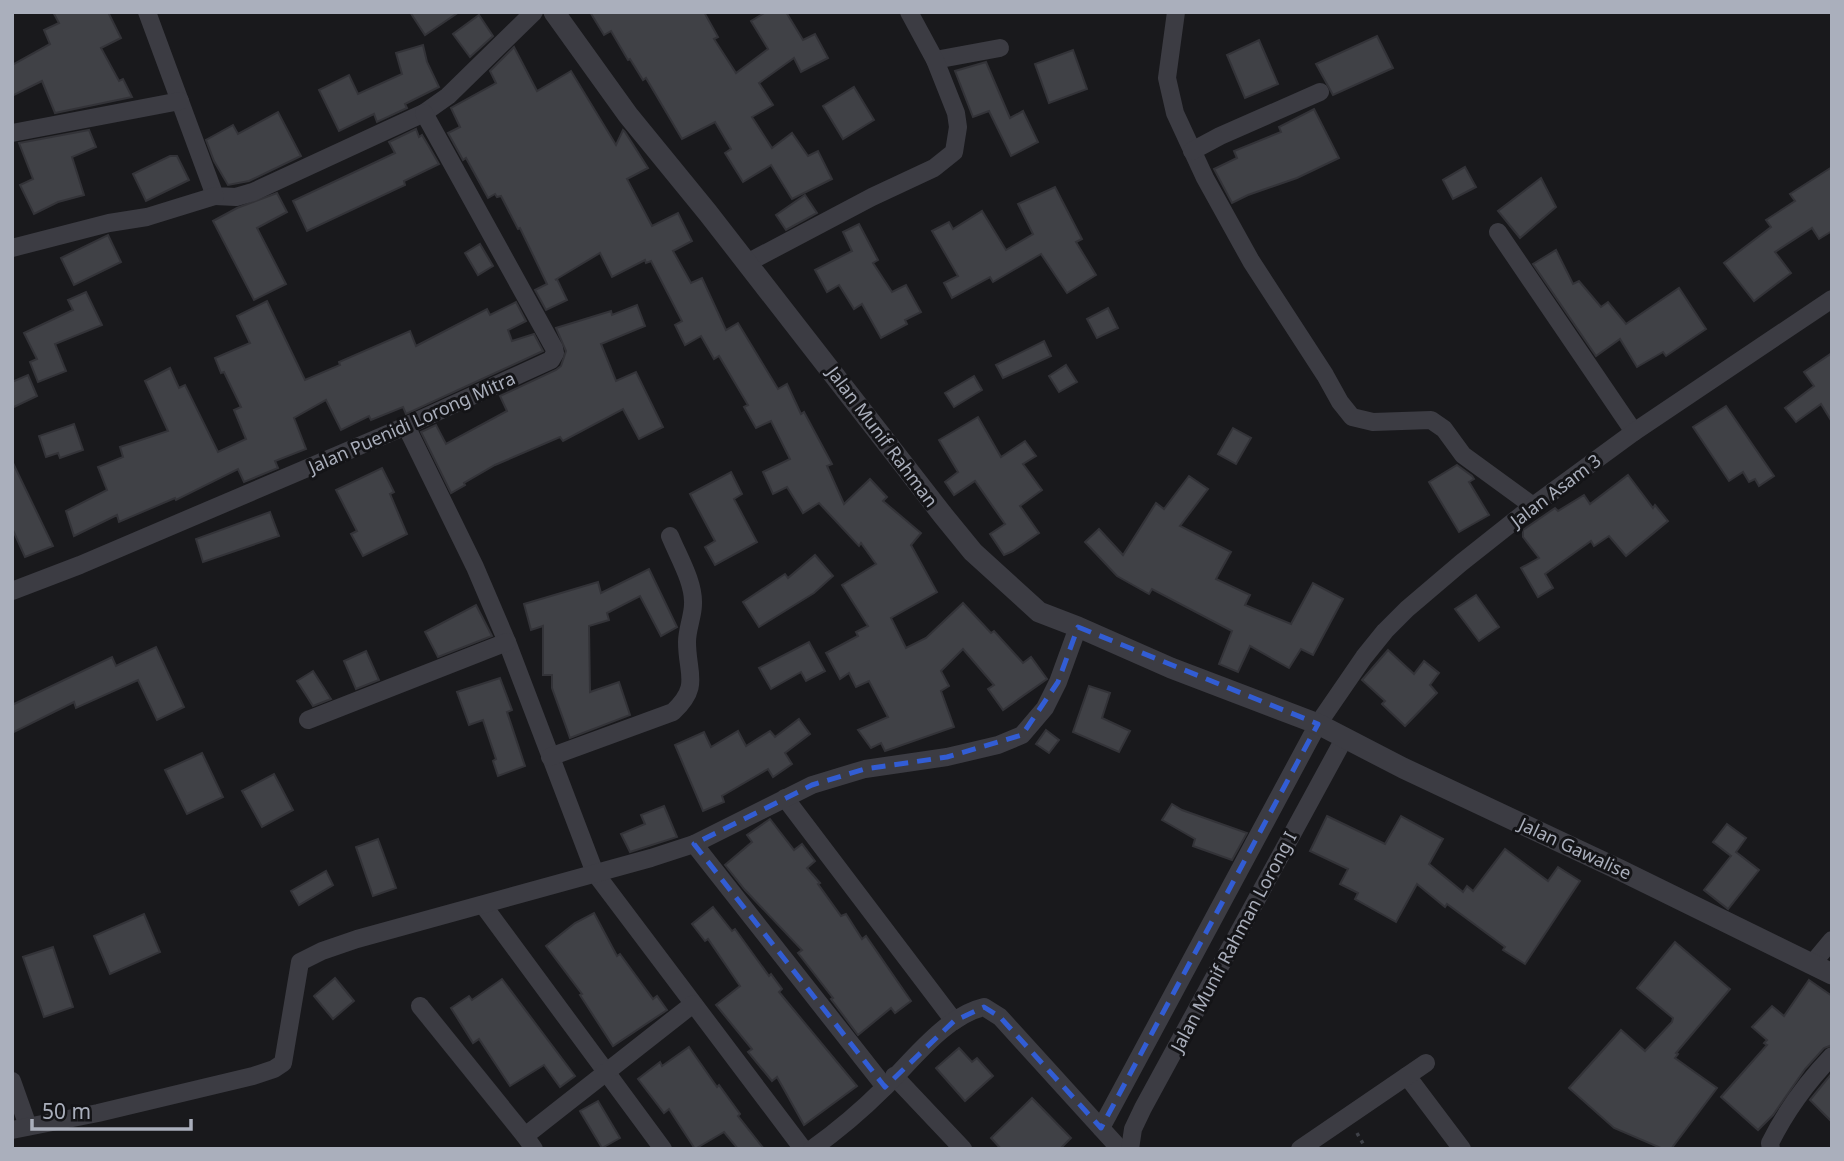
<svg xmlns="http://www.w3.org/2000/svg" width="1844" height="1161" font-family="'Noto Sans',sans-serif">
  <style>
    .building { fill: #404146; stroke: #333338; stroke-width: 2 }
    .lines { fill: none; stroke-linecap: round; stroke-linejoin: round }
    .path { stroke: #3f4148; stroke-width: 3.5; stroke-dasharray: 3.5 5; stroke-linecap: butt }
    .minor { stroke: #3c3c43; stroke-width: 18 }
    .tertiary { stroke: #3c3c43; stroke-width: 21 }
    .marked { fill: none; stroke: #325dd4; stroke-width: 5; stroke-dasharray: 14 9; stroke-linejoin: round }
    .labels { text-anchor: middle; stroke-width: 6; stroke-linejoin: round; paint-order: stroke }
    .street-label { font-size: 18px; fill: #aaafbc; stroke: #141417 }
  </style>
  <rect width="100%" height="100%" fill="#19191c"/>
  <g class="building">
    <polygon points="53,12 108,12 121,38 101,48 119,81 123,79 132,97 55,113 42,81 12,96 12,65 50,44 44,30 59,23"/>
    <polygon points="410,12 459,12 425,35"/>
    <polygon points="590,12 704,12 718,37 714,39 736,73 768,49 751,21 766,12 786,12 803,40 815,34 828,58 801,72 794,58 759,83 773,105 752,117 772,148 792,133 808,156 818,151 832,179 792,199 771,165 743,182 725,153 731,149 715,122 682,139 646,78 643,80 630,59 628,60 611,31 604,35"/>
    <polygon points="479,15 493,36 470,57 453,34"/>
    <polygon points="1377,36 1393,68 1333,95 1316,64"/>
    <polygon points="1259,40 1278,84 1245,98 1227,55"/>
    <polygon points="423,45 427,62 439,87 405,104 407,108 377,122 374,114 339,131 319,90 349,75 358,94 402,74 396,53"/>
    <polygon points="514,47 537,91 571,71 616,145 623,130 625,132 648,168 627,179 652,226 678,213 692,241 673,251 691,283 702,278 726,330 738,323 778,389 787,384 801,414 804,412 832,464 827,466 844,504 870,479 887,497 883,501 921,533 911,545 937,592 891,618 906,648 926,638 963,603 991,633 994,631 1023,663 1031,657 1047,679 1003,710 988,689 994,685 963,649 941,671 949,686 941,691 954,727 885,751 881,743 871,748 858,730 888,717 869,681 856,687 849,673 840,679 826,653 858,636 856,632 868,626 842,585 876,564 861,543 859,546 819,503 803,513 787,487 773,494 763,472 790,459 771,421 756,428 744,407 748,405 719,356 714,359 701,336 685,345 675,325 682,321 651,261 646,263 645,260 612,277 600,253 555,280 557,279 567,300 546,310 535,290 547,284 520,228 518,229 501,196 497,197 495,194 488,198 466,158 463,160 448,133 460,127 451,108 496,83 490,71"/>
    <polygon points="1073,50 1087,89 1049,103 1035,64"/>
    <polygon points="986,62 1010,118 1023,111 1038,142 1011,156 989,111 973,117 955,71"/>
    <polygon points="854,87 874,120 843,139 823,106"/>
    <polygon points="1314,109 1339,158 1297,178 1248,195 1232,203 1214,169 1237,158 1234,151 1281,132 1279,127"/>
    <polygon points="278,112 301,156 249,181 228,185 214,161 206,140 233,125 238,134"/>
    <polygon points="416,129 419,137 422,135 428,145 439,164 404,181 405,185 307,231 293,201 395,153 389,142"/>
    <polygon points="89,130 96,147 72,157 84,195 58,202 34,214 20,185 33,179 19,143"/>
    <polygon points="170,156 177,156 189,180 146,201 133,174"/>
    <polygon points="1465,167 1476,187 1453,199 1443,180"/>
    <polygon points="1832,167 1832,231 1819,239 1812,228 1775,252 1791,273 1754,301 1724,263 1771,227 1766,220 1795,201 1790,194"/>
    <polygon points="1541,178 1556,207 1520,238 1498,211"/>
    <polygon points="1055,187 1082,239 1076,242 1096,275 1067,293 1041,254 993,282 990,277 952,298 944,283 958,276 932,231 949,222 953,229 982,211 1006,250 1033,234 1018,204"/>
    <polygon points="277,193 287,212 257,228 286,284 254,300 213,221 237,208"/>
    <polygon points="805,195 817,213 786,230 776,215"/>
    <polygon points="859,224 878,260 873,263 892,292 906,285 921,312 905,320 907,324 881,338 862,304 854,309 839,285 827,292 815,270 852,251 843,232"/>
    <polygon points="108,235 121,262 74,285 61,258"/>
    <polygon points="480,244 493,266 478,275 465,253"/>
    <polygon points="1556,250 1573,284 1579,281 1601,307 1608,302 1626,324 1679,288 1706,329 1666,356 1663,352 1637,367 1620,339 1596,356 1533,264"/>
    <polygon points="86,292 102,325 55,344 66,371 38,382 30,362 37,359 24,333 73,310 68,300"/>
    <polygon points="267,301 305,380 340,365 339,362 410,331 416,346 487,309 490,315 516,302 526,321 508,330 512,341 534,334 543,351 406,414 403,407 371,420 369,416 341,430 326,400 294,418 306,449 275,461 278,468 244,482 238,469 176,500 175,498 119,522 117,515 74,536 66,511 107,490 98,467 123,457 120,447 168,431 145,381 170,368 179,388 185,385 218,452 246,439 234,410 241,407 224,372 221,373 215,358 250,343 237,316"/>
    <polygon points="637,305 645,326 601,344 616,381 636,372 663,427 639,439 623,409 563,441 560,437 495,465 464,483 465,485 451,493 421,432 436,425 446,444 507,411 500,396 556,370 561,366 566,351 556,328 611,311 612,315"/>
    <polygon points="1108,308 1118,328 1097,338 1087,319"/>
    <polygon points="1044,341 1051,356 1003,378 996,365"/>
    <polygon points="1832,353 1832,422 1821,404 1796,422 1785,408 1814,386 1804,372"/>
    <polygon points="1066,365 1077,382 1059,392 1049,376"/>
    <polygon points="28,375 37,396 12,408 12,382"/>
    <polygon points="974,376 982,390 954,407 945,393"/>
    <polygon points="1726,406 1774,476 1759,486 1755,479 1749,482 1743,472 1729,481 1693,427"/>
    <polygon points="978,417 1001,457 1025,441 1036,456 1023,464 1042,490 1020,506 1039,533 1013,551 1004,555 990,534 1005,524 975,481 954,495 945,482 958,472 939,440"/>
    <polygon points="74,424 83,450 60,458 58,453 46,457 39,436"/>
    <polygon points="1233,428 1251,438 1236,464 1218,454"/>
    <polygon points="12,461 53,546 25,557 12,528"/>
    <polygon points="1457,465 1472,476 1474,479 1469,482 1489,515 1459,532 1429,482"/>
    <polygon points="382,468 394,492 390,494 407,534 363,556 351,534 357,531 336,490"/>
    <polygon points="731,472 742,494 734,499 757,542 715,565 705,547 715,541 690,494"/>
    <polygon points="1628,475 1653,508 1655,505 1668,521 1626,556 1609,536 1594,546 1591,541 1545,574 1553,588 1538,597 1521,568 1539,558 1523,537 1523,530 1555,508 1558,511 1584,495 1590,504"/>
    <polygon points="1189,476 1208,489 1180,526 1231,552 1216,579 1250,595 1245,605 1291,624 1313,583 1343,599 1313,655 1301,649 1289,668 1250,646 1238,672 1219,664 1232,631 1152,589 1149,594 1117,576 1085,542 1099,529 1123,555 1156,503 1164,509"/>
    <polygon points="270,512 279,536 203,562 196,539"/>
    <polygon points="815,555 833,576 814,593 759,627 743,602 785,574 788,578"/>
    <polygon points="649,569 677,627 661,636 640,596 607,613 609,620 589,626 590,692 619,682 630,715 570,738 552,688 552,675 543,675 543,626 531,630 524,604 598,582 601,593"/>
    <polygon points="1476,595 1499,627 1479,641 1455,609"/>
    <polygon points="476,605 492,636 438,657 425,632"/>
    <polygon points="809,642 825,671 806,681 801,672 771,689 759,668"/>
    <polygon points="156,647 184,707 157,720 138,680 76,708 74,702 12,733 12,705 112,657 116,666"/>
    <polygon points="1388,650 1414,674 1424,661 1439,673 1430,685 1437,693 1405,726 1382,704 1385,701 1362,680"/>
    <polygon points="366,651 379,680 356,689 344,661"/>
    <polygon points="313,671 331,699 313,706 297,681"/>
    <polygon points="500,678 512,710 507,712 525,766 498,776 493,761 496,759 483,720 469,725 457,692"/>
    <polygon points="1089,686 1110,693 1102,718 1130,731 1119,752 1073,732"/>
    <polygon points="799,719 810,734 785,753 792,764 773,777 768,769 722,796 724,802 703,811 675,745 704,732 711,747 738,731 746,746 770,731 775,737"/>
    <polygon points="1046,730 1059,740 1049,753 1036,744"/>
    <polygon points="202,753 223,797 187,814 165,770"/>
    <polygon points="274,774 293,810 262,827 242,791"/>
    <polygon points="1172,804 1182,810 1247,833 1232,860 1193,846 1195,839 1162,820"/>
    <polygon points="664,806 677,837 630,852 621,834 645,824 641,815"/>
    <polygon points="1327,816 1385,844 1401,816 1443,839 1429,864 1463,892 1467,886 1473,891 1505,849 1548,881 1558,867 1580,881 1525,964 1503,950 1505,947 1447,904 1445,907 1417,884 1396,922 1355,899 1358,893 1340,884 1348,869 1310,851"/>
    <polygon points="770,819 794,850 802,844 815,861 807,868 820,883 818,884 841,916 846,914 862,939 866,936 911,1001 895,1013 891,1008 858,1035 831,999 833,998 798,953 802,950 745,890 725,865 752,842 747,835"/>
    <polygon points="1727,824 1746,838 1736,852 1759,870 1728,909 1704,890 1731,856 1713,842"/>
    <polygon points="378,839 396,888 373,896 356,847"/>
    <polygon points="326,871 333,885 299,905 291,891"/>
    <polygon points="713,907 732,931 735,929 769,976 771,974 782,989 779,992 857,1086 804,1125 777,1077 772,1081 748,1052 752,1049 716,1005 740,986 708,939 705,941 692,924"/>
    <polygon points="594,913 617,956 620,954 653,999 657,996 667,1010 613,1046 580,995 582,994 546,946 575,923"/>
    <polygon points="144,914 160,952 110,974 94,936"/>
    <polygon points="1675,942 1730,989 1676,1053 1678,1054 1675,1058 1717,1088 1671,1149 1663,1149 1614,1128 1569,1088 1621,1030 1645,1051 1672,1022 1673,1018 1637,988"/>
    <polygon points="53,947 73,1007 44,1017 23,957"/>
    <polygon points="335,978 354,1001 333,1019 314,996"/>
    <polygon points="502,979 575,1076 560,1087 544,1065 510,1086 479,1039 473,1043 451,1008 469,996 472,1000"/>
    <polygon points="1809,980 1832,996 1832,1045 1824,1048 1805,1069 1773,1115 1758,1130 1721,1097 1767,1045 1764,1043 1767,1040 1752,1027 1772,1006 1784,1016"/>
    <polygon points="689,1047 717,1087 719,1085 740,1114 738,1116 764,1149 738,1149 724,1132 695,1149 669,1109 664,1113 638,1079 660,1062 662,1066"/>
    <polygon points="959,1048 972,1062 977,1058 993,1076 965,1101 936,1068"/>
    <polygon points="1832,1073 1832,1122 1810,1100"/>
    <polygon points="1032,1098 1071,1138 1060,1149 1001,1149 991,1138"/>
    <polygon points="598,1101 620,1138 602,1148 580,1111"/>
  </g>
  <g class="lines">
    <polyline class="path" points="1357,1133 1366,1149"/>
    <g class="minor">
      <polyline points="147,12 215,196 236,197 253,192 424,113 448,96 534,12"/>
      <polyline points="1176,12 1167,78 1175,113 1205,178 1251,261 1325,375 1340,402 1352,417 1373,422 1431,420 1444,429 1463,455 1533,506"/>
      <polyline points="935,60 1000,48"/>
      <polyline points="12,133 180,101"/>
      <polyline points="1192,151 1220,136 1320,92"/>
      <polyline points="1498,232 1634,432"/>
      <polyline points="12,248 109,223 147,217 215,196"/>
      <polyline points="747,263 872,197 934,168 954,152 958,127 956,113 935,60 909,12"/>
      <polyline points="406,426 475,567 507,642 595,873 803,1149"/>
      <polyline points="12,591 80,565 406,426 551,360 555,353 554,348 424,113"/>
      <polyline points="308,720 507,642"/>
      <path d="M550,757L673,712C701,686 687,674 687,642C687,629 693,616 693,604C694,582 678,556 670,536"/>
      <polyline points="785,798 954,1021"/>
      <polyline points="694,844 885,1087"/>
      <polyline points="483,905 663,1149"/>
      <polyline points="1812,964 1832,940"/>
      <polyline points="420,1006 525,1136"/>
      <polyline points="894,1076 963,1149"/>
      <polyline points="1407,1076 1462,1149"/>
      <polyline points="12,1081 28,1126"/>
      <polyline points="1101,1128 1318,724 1364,657 1385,631 1407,609 1461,563 1533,506 1634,432 1832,299"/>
      <polyline points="12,1130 98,1113 253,1076 274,1069 283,1063 300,962 322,951 357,939 651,858 694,844 812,785 865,769 947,757 998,745 1022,735 1045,708 1058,682 1078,627"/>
      <polyline points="534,1149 525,1136 693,1004"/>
      <path d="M812,1149C837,1131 862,1110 883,1089C912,1061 945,1016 984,1007L1000,1017L1120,1149"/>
      <polyline points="1130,1149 1133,1129 1143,1108 1345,737"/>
      <polyline points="1300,1149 1426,1063"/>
      <path d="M1771,1149L1770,1143C1786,1111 1807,1082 1832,1056"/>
    </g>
    <polyline class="tertiary" points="554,12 628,115 708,213 942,514 973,552 1039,612 1078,627 1171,668 1318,724 1403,768 1620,870 1832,974"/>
  </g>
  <path class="marked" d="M1078,627L1318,724L1101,1128L1000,1017L984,1007L954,1021L885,1087L694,844L812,785L865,769L947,757L1022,735L1058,682Z"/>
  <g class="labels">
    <g class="street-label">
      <text transform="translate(412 423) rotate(-24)" y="6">Jalan Puenidi Lorong Mitra</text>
      <text transform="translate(882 437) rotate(53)" y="6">Jalan Munif Rahman</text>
      <text transform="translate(1556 491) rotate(-37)" y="6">Jalan Asam 3</text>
      <text transform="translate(1575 849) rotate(25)" y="6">Jalan Gawalise</text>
      <text transform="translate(1234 942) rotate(-62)" y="6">Jalan Munif Rahman Lorong I</text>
    </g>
  </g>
  <rect width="1844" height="1161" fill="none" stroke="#aaafbc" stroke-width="28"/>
  <path d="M32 1119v10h159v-10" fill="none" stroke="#aaafbc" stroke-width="3.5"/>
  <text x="42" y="1119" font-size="21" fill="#aaafbc" stroke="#141417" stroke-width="5" paint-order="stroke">50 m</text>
</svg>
